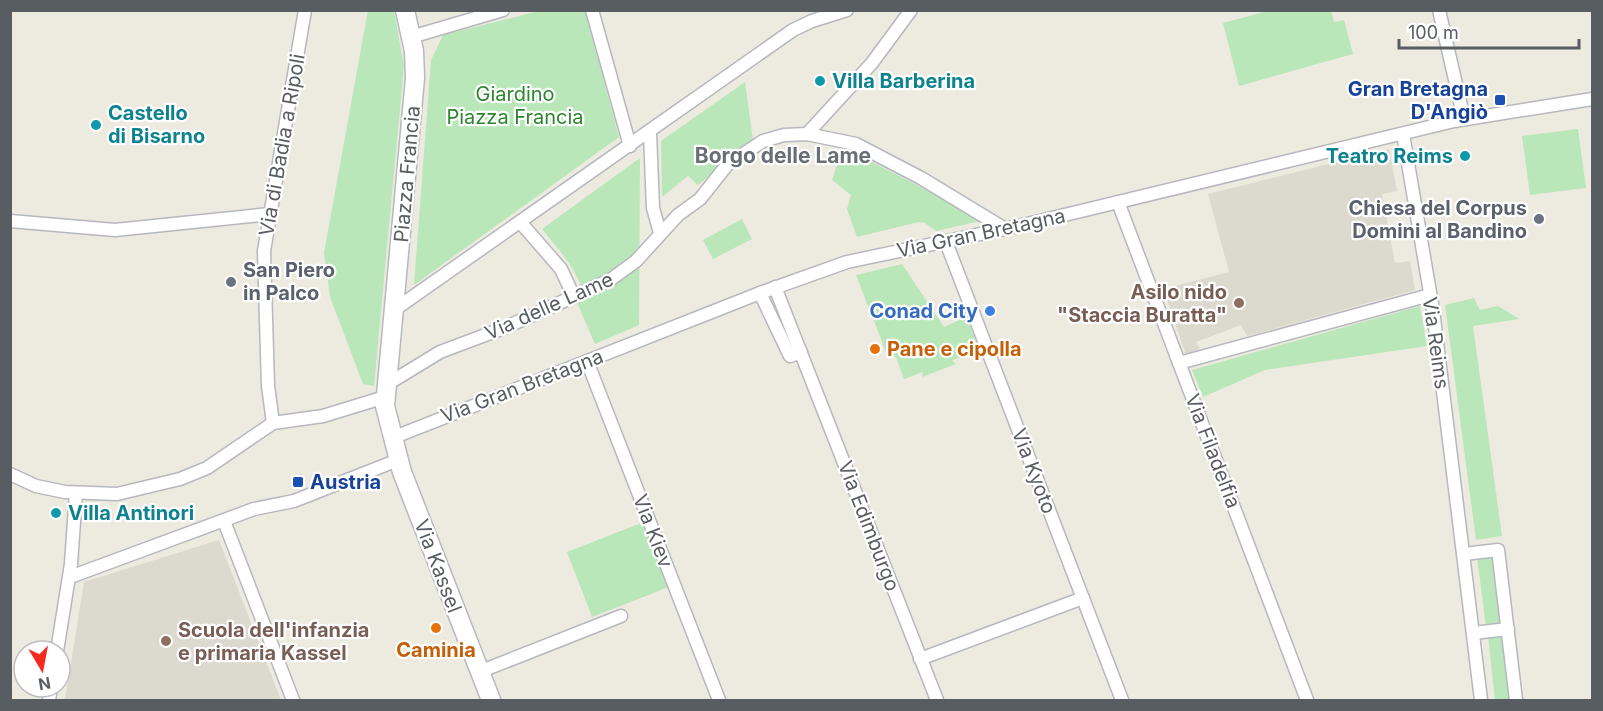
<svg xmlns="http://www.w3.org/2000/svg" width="1603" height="711" font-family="Inter,sans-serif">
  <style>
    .education { fill: #dcd9ce }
    .green { fill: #bae7b9 }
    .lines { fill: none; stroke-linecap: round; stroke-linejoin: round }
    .minor-casing { stroke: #b5b8be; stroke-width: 15 }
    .secondary-casing { stroke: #b5bac0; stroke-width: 21 }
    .minor { stroke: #fff; stroke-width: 12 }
    .secondary { stroke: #fff; stroke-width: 18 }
    .culture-dot { fill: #0f9aa8; stroke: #fff; stroke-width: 2 }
    .transit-dot { fill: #1a4fb4; stroke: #fff; stroke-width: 2 }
    .worship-dot { fill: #6b7280; stroke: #fff; stroke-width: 2 }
    .education-dot { fill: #8d6e63; stroke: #fff; stroke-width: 2 }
    .shop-dot { fill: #3f7fe0; stroke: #fff; stroke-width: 2 }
    .food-dot { fill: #e8710a; stroke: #fff; stroke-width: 2 }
    .labels { text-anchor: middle; stroke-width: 4.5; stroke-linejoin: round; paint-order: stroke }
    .culture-label { font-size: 20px; font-weight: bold; fill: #0d838f; stroke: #fff; text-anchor: start }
    .transit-label { font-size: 20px; font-weight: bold; fill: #164399; stroke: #fff; text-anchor: end }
    .park-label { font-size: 20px; fill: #2e852f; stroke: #fff }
    .street-label { font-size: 20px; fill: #585d62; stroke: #fff }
    .worship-label { font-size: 20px; font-weight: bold; fill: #5b616d; stroke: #fff; text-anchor: end }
    .education-label { font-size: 20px; font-weight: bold; fill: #785e54; stroke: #fff; text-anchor: end }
    .shop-label { font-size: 20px; font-weight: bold; fill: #366cbe; stroke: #fff; text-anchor: end }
    .food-label { font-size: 20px; font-weight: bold; fill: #c56008; stroke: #fff; text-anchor: start }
    .neighbourhood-label { font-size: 21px; font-weight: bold; fill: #696f74; stroke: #fff }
  </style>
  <rect width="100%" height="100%" fill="#edeadf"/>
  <g class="education">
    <polygon points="1389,149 1397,191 1382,194 1395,263 1410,261 1415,290 1247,336 1241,325 1196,342 1200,349 1186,355 1163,289 1229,272 1208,194"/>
    <polygon points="219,540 281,700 65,700 84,582"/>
  </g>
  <g class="green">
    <polygon points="368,10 394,11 404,66 374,386 363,384 330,297 324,253"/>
    <polygon points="1271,10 1331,11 1334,22 1344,20 1353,54 1239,86 1223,23"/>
    <polygon points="539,11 585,11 619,137 414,285 431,60 443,35"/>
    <polygon points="745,82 753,140 698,185 688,176 662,197 661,141"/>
    <polygon points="1578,129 1586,188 1530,195 1522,136"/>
    <polygon points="843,147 985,220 936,231 925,223 919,222 857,237 847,209 851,195 832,180"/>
    <path d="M640,158L639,325L595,344L576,300L584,296C578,270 559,250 542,229Z"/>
    <polygon points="742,219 752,239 713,259 703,240"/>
    <polygon points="902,264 944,327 966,317 982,356 976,357 972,354 952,360 956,364 922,377 923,372 904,379 896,357 886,352 856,275"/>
    <polygon points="1474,298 1480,310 1498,306 1519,319 1473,326 1502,536 1476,540 1445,305"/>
    <polygon points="1420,306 1427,346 1265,370 1203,397 1192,370"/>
    <polygon points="649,520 674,585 592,617 567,552"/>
    <polygon points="1493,555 1503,625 1486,627 1477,557"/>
    <polygon points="1505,634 1514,700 1495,700 1488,636"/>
  </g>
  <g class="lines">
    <g class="minor-casing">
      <g id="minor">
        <polyline points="592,10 630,146"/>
        <polyline points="1439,10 1464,119"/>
        <polyline points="411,37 503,10"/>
        <polyline points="650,133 653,208 660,233"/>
        <polyline points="807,134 872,63 911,10"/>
        <polyline points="1403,134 1433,310 1481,700"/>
        <polyline points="1118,202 1307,700"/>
        <polyline points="10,221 115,230 270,214"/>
        <polyline points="521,223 561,269 574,297"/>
        <polyline points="946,242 1122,700"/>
        <polyline points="775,287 937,700"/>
        <polyline points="760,293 790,356 801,352"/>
        <polyline points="394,310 793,30 812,21 847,10"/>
        <polyline points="587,361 719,700"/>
        <polyline points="1179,363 1430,295"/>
        <polyline points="386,385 440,352 504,328 610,280 636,261 678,215 700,199 727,165 763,141 784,135 807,134 856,144 921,178 1005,229"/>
        <polyline points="273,423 268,386 264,251 305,10"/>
        <polyline points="392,438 760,293 847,262 1023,225 1454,121 1592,99"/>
        <polyline points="10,474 36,486 65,492 117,494 180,479 207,468 273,423 323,416 385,397"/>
        <polyline points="224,521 293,700"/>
        <polyline points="1464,554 1498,550 1516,700"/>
        <polyline points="70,577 254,509 294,501 398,460"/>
        <polyline points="1473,633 1508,629"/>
        <polyline points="57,651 71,564 76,493"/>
        <polyline points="920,659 1083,598"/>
        <polyline points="479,672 621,616"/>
        <polyline points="49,700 51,687"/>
      </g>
    </g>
    <g class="secondary-casing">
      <polyline id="secondary" points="405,10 414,51 415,78 385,406 402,472 491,700"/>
    </g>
    <use href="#minor" class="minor"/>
    <use href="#secondary" class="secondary"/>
  </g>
  <g class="culture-dot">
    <circle cx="820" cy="81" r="6"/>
    <circle cx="96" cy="125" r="6"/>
    <circle cx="1465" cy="156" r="6"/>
    <circle cx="56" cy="513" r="6"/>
  </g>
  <g class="transit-dot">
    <rect x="1494" y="94" width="12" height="12" rx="3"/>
    <rect x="292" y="476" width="12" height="12" rx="3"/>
  </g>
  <g class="worship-dot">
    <circle cx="1539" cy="219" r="6"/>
    <circle cx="231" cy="282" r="6"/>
  </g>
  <g class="education-dot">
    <circle cx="1239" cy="303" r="6"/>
    <circle cx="166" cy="641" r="6"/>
  </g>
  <circle class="shop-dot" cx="990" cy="311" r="6"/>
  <g class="food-dot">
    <circle cx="875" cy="349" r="6"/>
    <circle cx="436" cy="628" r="6"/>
  </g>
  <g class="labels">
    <g class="culture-label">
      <text x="832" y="88">Villa Barberina</text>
      <text x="108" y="120">Castello<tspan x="108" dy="23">di Bisarno</tspan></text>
      <text x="1453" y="163" text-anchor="end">Teatro Reims</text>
      <text x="68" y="520">Villa Antinori</text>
    </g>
    <g class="transit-label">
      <text x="1488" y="96">Gran Bretagna<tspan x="1488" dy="23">D'Angiò</tspan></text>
      <text x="310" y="489" text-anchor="start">Austria</text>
    </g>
    <g class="park-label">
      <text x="515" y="101">Giardino<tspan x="515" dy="23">Piazza Francia</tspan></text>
    </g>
    <g class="street-label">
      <text transform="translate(282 145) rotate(-80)" y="7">Via di Badia a Ripoli</text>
      <text transform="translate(407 174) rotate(-85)" y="7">Piazza Francia</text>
      <text transform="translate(981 233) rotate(-12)" y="7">Via Gran Bretagna</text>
      <text transform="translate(549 306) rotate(-24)" y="7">Via delle Lame</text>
      <text transform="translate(1436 343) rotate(82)" y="7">Via Reims</text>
      <text transform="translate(522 386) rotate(-21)" y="7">Via Gran Bretagna</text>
      <text transform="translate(1213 451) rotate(69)" y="7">Via Filadelfia</text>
      <text transform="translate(1034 471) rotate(69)" y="7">Via Kyoto</text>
      <text transform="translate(869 526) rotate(69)" y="7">Via Edimburgo</text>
      <text transform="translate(653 531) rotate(69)" y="7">Via Kiev</text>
      <text transform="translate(438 566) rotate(69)" y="7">Via Kassel</text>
    </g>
    <g class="worship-label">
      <text x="1527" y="215">Chiesa del Corpus<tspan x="1527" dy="23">Domini al Bandino</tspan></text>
      <text x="243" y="277" text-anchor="start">San Piero<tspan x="243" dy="23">in Palco</tspan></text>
    </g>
    <g class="education-label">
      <text x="1227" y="299">Asilo nido<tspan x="1227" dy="23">"Staccia Buratta"</tspan></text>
      <text x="178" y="637" text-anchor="start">Scuola dell'infanzia<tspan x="178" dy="23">e primaria Kassel</tspan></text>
    </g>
    <g class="shop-label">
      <text x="978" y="318">Conad City</text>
    </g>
    <g class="food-label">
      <text x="887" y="356">Pane e cipolla</text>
      <text x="436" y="657" text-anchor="middle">Caminia</text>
    </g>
    <g class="neighbourhood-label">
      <text x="783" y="163">Borgo delle Lame</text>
    </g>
  </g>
  <rect width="1603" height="711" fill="none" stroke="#585d62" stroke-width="24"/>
  <g transform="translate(42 669) rotate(170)"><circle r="28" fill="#ffffff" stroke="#bcbec0" stroke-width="1.5"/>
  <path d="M0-4.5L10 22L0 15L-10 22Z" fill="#f6291c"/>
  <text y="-9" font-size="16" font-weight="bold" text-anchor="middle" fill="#585d62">N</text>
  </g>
  <path d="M1399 39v9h180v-9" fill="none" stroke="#585d62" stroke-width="3"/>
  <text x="1408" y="39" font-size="18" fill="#585d62" stroke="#ffffff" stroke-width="4.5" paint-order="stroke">100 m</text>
</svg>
